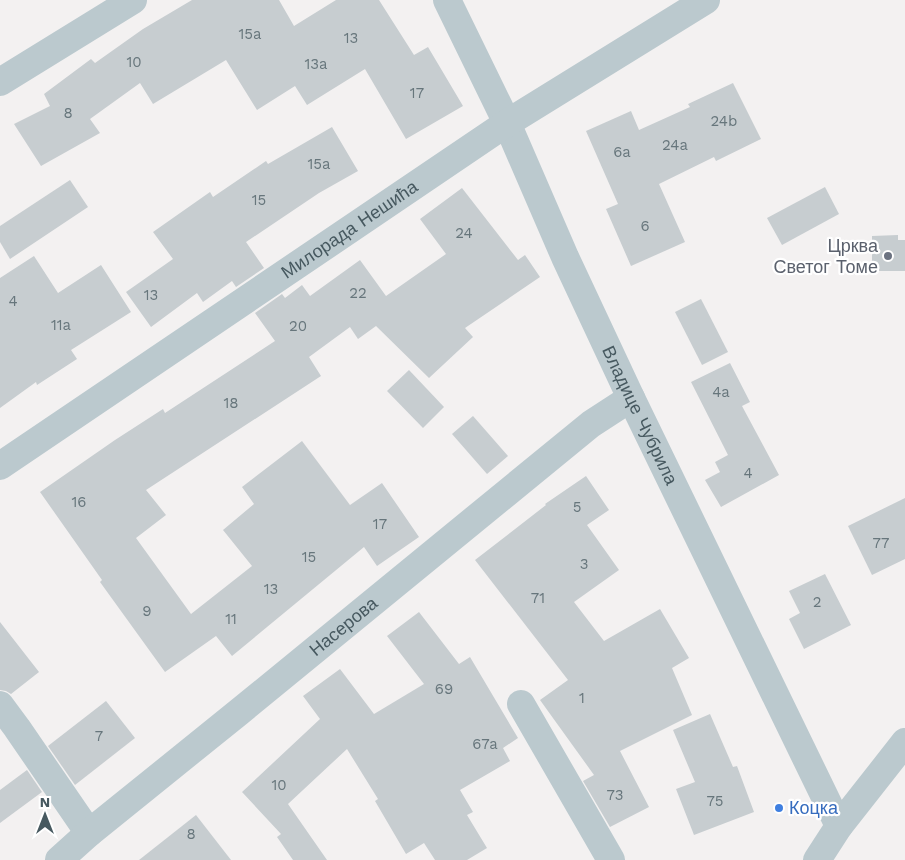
<svg xmlns="http://www.w3.org/2000/svg" width="905" height="860" font-family="'Work Sans',sans-serif">
  <style>
    .building { fill: #c7cdd0 }
    .lines { fill: none; stroke-linecap: round; stroke-linejoin: round }
    .minor { stroke: #bbc9ce; stroke-width: 28 }
    .tertiary { stroke: #bbc9ce; stroke-width: 28 }
    .worship-dot { fill: #6b7280; stroke: #fff; stroke-width: 2 }
    .shop-dot { fill: #3f7fe0; stroke: #fff; stroke-width: 2 }
    .labels { text-anchor: middle; stroke-width: 4.5; stroke-linejoin: round; paint-order: stroke }
    .number-label { font-size: 15px; fill: #67767c }
    .street-label { font-size: 18px; fill: #475960; stroke: #fff }
    .worship-label { font-size: 18px; fill: #5b616d; stroke: #fff; text-anchor: end }
    .shop-label { font-size: 18px; fill: #366cbe; stroke: #fff; text-anchor: start }
  </style>
  <rect width="100%" height="100%" fill="#f3f1f1"/>
  <g class="building">
    <polygon points="192,0 279,0 294,26 336,0 379,0 414,55 428,47 463,106 406,139 365,69 307,105 295,86 257,110 226,60 153,104 140,83 90,119 100,133 41,166 14,124 50,106 44,94 91,59 95,63 143,29"/>
    <polygon points="733,83 761,139 716,161 714,157 659,184 685,242 631,266 606,209 618,204 586,131 631,111 639,130 690,107 688,104"/>
    <polygon points="332,127 358,171 319,193 246,242 264,268 236,287 232,281 203,302 197,293 151,327 126,292 173,259 153,232 210,192 213,197 266,161 268,164"/>
    <polygon points="70,180 88,207 10,259 0,242 0,226"/>
    <polygon points="825,187 839,214 782,245 767,218"/>
    <polygon points="462,188 518,260 525,255 540,277 465,328 473,337 429,378 376,326 358,339 350,327 309,357 321,376 146,490 166,515 136,538 191,614 252,566 223,530 254,504 242,487 302,441 350,505 382,483 419,537 377,566 364,547 232,656 216,636 165,672 100,582 102,580 40,492 115,440 163,409 165,413 275,341 255,313 282,294 285,298 302,285 310,296 360,260 386,296 446,254 420,219"/>
    <polygon points="898,235 898,240 905,240 905,271 872,271 872,236"/>
    <polygon points="34,256 58,293 101,265 131,312 71,350 77,359 37,385 36,382 0,408 0,278"/>
    <polygon points="701,299 728,352 702,365 675,312"/>
    <polygon points="730,363 750,402 742,406 779,475 721,507 705,480 720,472 715,462 728,455 691,382"/>
    <polygon points="409,370 444,407 423,428 387,391"/>
    <polygon points="473,416 508,456 487,474 452,434"/>
    <polygon points="586,476 609,510 587,525 619,570 574,602 604,641 660,609 689,658 672,668 692,715 620,751 649,807 610,827 583,781 594,775 540,700 568,680 475,560 546,505 545,504"/>
    <polygon points="905,498 905,559 872,575 848,526"/>
    <polygon points="825,574 851,625 804,649 789,619 800,613 789,591"/>
    <polygon points="419,612 459,664 470,657 518,738 503,748 510,761 460,790 473,812 467,815 487,848 467,860 435,860 424,843 406,854 375,801 378,799 347,749 288,804 327,860 293,860 277,837 281,834 242,792 320,719 303,696 340,669 374,714 424,684 387,636"/>
    <polygon points="0,622 39,672 11,694 6,691 0,690"/>
    <polygon points="106,701 135,738 75,785 48,746"/>
    <polygon points="710,714 733,767 737,766 754,812 694,835 676,789 695,782 673,730"/>
    <polygon points="27,770 42,792 0,823 0,790"/>
    <polygon points="196,815 231,860 139,860"/>
  </g>
  <g class="lines">
    <g class="minor">
      <path id="s1" d="M447,0L507,123L565,257L631,398L839,826"/>
      <polyline points="0,82 133,0"/>
      <path id="s2" d="M0,466L507,123L706,0"/>
      <polyline points="521,704 611,860"/>
      <polyline points="0,705 17,728 89,833"/>
      <path id="s3" d="M59,860L89,833L239,712L591,424L631,398"/>
    </g>
    <polyline class="tertiary" points="817,860 839,826 905,742"/>
  </g>
  <circle class="worship-dot" cx="888" cy="256" r="5"/>
  <circle class="shop-dot" cx="779" cy="808" r="5"/>
  <g class="labels">
    <g class="number-label">
      <text x="250" y="39">15a</text>
      <text x="351" y="43">13</text>
      <text x="134" y="67">10</text>
      <text x="316" y="69">13a</text>
      <text x="417" y="98">17</text>
      <text x="68" y="118">8</text>
      <text x="724" y="126">24b</text>
      <text x="675" y="150">24a</text>
      <text x="622" y="157">6a</text>
      <text x="319" y="169">15a</text>
      <text x="259" y="205">15</text>
      <text x="645" y="231">6</text>
      <text x="464" y="238">24</text>
      <text x="358" y="298">22</text>
      <text x="151" y="300">13</text>
      <text x="13" y="306">4</text>
      <text x="61" y="330">11a</text>
      <text x="298" y="331">20</text>
      <text x="721" y="397">4a</text>
      <text x="231" y="408">18</text>
      <text x="748" y="478">4</text>
      <text x="79" y="507">16</text>
      <text x="577" y="512">5</text>
      <text x="380" y="529">17</text>
      <text x="881" y="548">77</text>
      <text x="309" y="562">15</text>
      <text x="584" y="569">3</text>
      <text x="271" y="594">13</text>
      <text x="538" y="603">71</text>
      <text x="817" y="607">2</text>
      <text x="147" y="616">9</text>
      <text x="231" y="624">11</text>
      <text x="444" y="694">69</text>
      <text x="582" y="703">1</text>
      <text x="99" y="741">7</text>
      <text x="485" y="749">67a</text>
      <text x="279" y="790">10</text>
      <text x="615" y="800">73</text>
      <text x="715" y="806">75</text>
      <text x="191" y="839">8</text>
    </g>
    <g class="street-label">
      <text dy="6" stroke="none"><textPath href="#s2" startOffset="422">Милорада Нешића</textPath></text>
      <text dy="6" stroke="none"><textPath href="#s1" startOffset="458">Владице Чубрила</textPath></text>
      <text dy="6" stroke="none"><textPath href="#s3" startOffset="368">Насерова</textPath></text>
    </g>
    <g class="worship-label">
      <text x="878" y="252">Црква<tspan x="878" dy="21">Светог Томе</tspan></text>
    </g>
    <g class="shop-label">
      <text x="789" y="814">Коцка</text>
    </g>
  </g>
  <g transform="translate(45 815)" stroke="#ffffff" stroke-width="4" paint-order="stroke">
  <path d="M0-4L9 19L0 12L-9 19Z" fill="#475960"/>
  <text y="-8" font-size="14" font-weight="bold" text-anchor="middle" fill="#475960">N</text>
  </g>
</svg>
